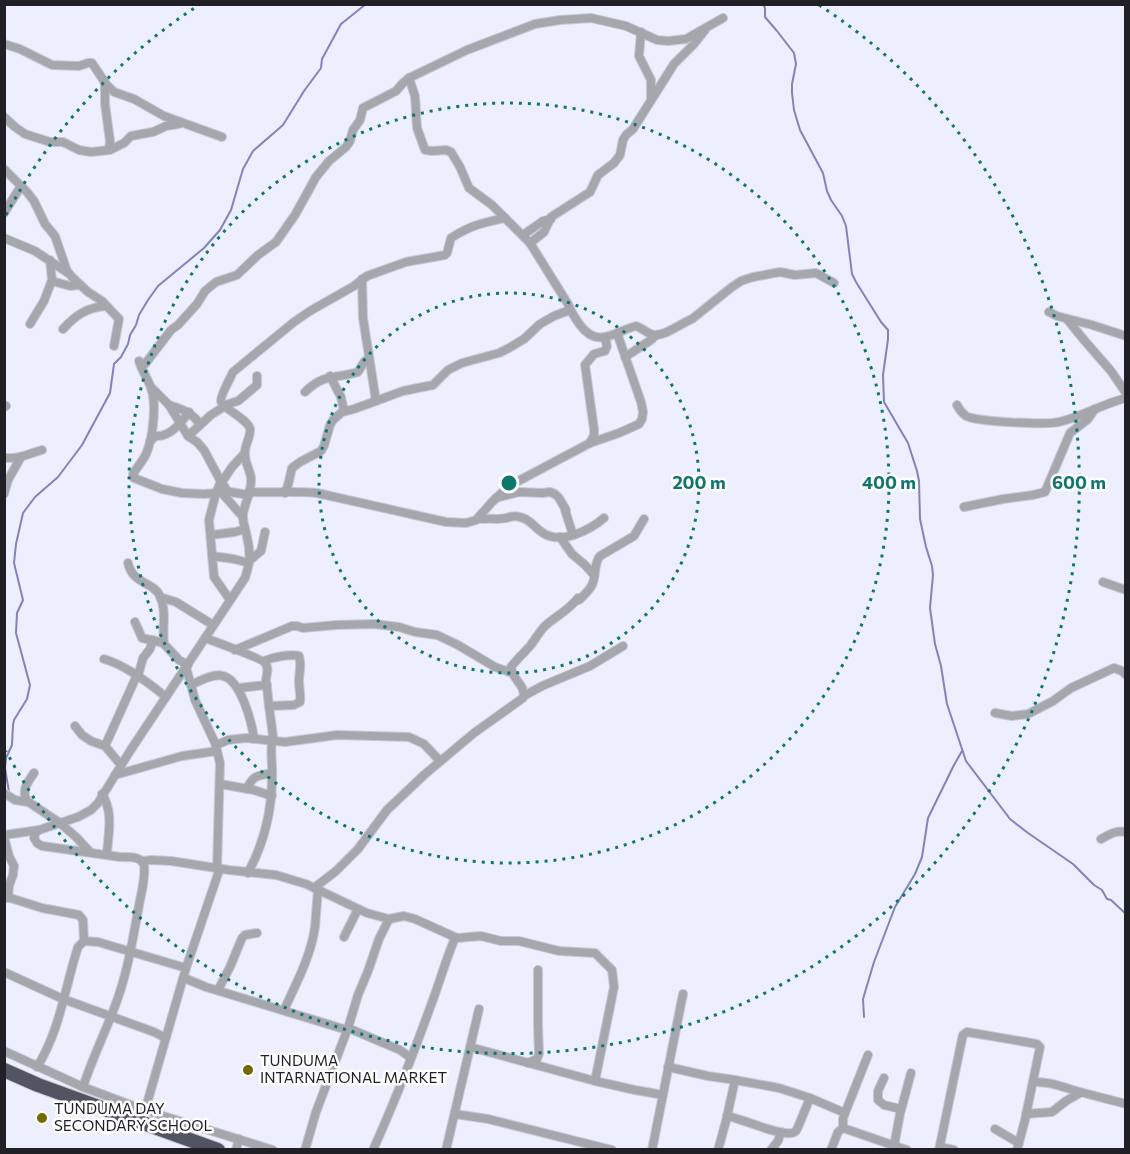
<svg xmlns="http://www.w3.org/2000/svg" width="1130" height="1154" font-family="Commissioner,sans-serif">
  <style>
    .lines { fill: none; stroke-linecap: round; stroke-linejoin: round }
    .stream { stroke: #8283bb; stroke-width: 2 }
    .street-casing { stroke: #c8c9d7; stroke-width: 10 }
    .highway-casing { stroke: #c8c9d7; stroke-width: 16 }
    .street { stroke: #a6a6ad; stroke-width: 8 }
    .highway { stroke: #535461; stroke-width: 14 }
    .ring { fill: none; stroke: #0f766e; stroke-width: 3; stroke-dasharray: 3 6 }
    .poi-dot { fill: #736900; stroke: #fff; stroke-width: 2 }
    .labels { text-anchor: middle; stroke-width: 5; stroke-linejoin: round; paint-order: stroke }
    .poi-label { font-size: 15px; fill: #1f1f25; stroke: #fff; text-anchor: start }
    .centre { fill: #0f766e; stroke: #fff; stroke-width: 3 }
    .ring-label { font-size: 18px; text-anchor: middle; font-weight: bold; fill: #0f766e; stroke: #fff; stroke-width: 5; stroke-linejoin: round; paint-order: stroke }
  </style>
  <rect width="100%" height="100%" fill="#edeefe"/>
  <g class="lines">
    <g class="stream">
      <polyline points="763,4 765,8 765,17 777,31 794,53 796,64 792,84 792,93 794,110 800,130 823,173 827,191 831,200 842,216 846,226 852,274 856,282 881,322 888,330 888,339 883,375 884,402 908,443 917,471 919,481 920,519 926,547 932,566 933,575 930,608 935,644 941,666 947,704 966,761 1010,819 1028,833 1073,864 1094,885 1102,890 1107,899 1111,900 1126,914"/>
      <polyline points="9,792 5,768 6,758 12,745 13,725 14,720 27,699 30,685 16,633 17,613 23,600 14,563 16,544 23,513 35,497 58,477 82,445 110,393 114,364 121,357 128,344 130,335 136,325 139,315 148,300 158,286 204,248 220,230 231,210 243,169 253,151 283,125 304,91 321,68 322,59 341,24 366,4"/>
      <polyline points="864,1017 863,999 874,962 895,907 915,874 922,857 928,818 954,765 962,751"/>
    </g>
    <g class="street-casing">
      <g id="street">
        <polyline points="641,32 639,56 651,80 651,99"/>
        <polyline points="4,44 20,49 52,65 79,66 88,63 92,63 106,84 114,92 134,99 164,116 222,137"/>
        <path d="M409,78L415,96L417,128L425,150L432,151L446,150L451,152L460,167L469,188L492,205L530,243L568,304C571,312 575,318 580,325C598,349 614,332 636,326C642,328 648,334 654,335C666,336 681,323 692,319L732,287L741,281L753,277L780,272L795,275L816,273L834,283"/>
        <polyline points="105,83 105,104 110,141 109,150"/>
        <polyline points="4,117 15,127 25,134 50,142 63,142 79,150 91,152 110,150 124,143 131,136 153,132 166,126 179,124"/>
        <polyline points="4,169 27,192 34,201 45,224 55,236 67,271 73,278 88,292 102,301 119,319 114,346"/>
        <polyline points="4,213 21,186"/>
        <polyline points="523,235 543,221 551,219"/>
        <polyline points="4,238 35,251 68,273"/>
        <polyline points="530,243 544,232 551,217 590,192 598,175 614,163 620,155 623,140 626,135 633,129 674,64 694,44 705,30"/>
        <polyline points="362,279 363,318 376,401"/>
        <polyline points="52,281 70,286 80,285"/>
        <polyline points="1049,312 1057,316 1092,325 1126,336"/>
        <polyline points="1067,319 1084,340 1111,371 1126,393"/>
        <polyline points="30,324 44,301 52,280 50,260"/>
        <path d="M63,329C76,315 86,308 105,306"/>
        <polyline points="625,357 651,340 656,335"/>
        <path d="M139,361C142,371 148,379 151,388C157,403 153,439 146,454C143,461 137,467 133,474L134,478L162,489L182,493L204,494L230,492L249,495"/>
        <polyline points="145,364 171,330 178,325 197,304 205,291 216,282 237,275 258,255 276,242 295,215 316,177 329,161 346,147 350,141 353,130 360,120 363,108 396,91 403,83 409,78 467,50 535,24 560,20 591,18 626,26 657,40 668,41 686,39 723,18"/>
        <polyline points="330,376 341,397 344,411"/>
        <polyline points="152,388 169,405 188,436 197,442 204,450 219,478 228,492"/>
        <path d="M305,392C324,373 335,379 358,372L364,362L369,358"/>
        <path d="M169,405C184,410 190,411 200,424"/>
        <path d="M957,405C959,409 962,413 966,416C978,422 1046,425 1059,422C1082,417 1102,404 1126,398"/>
        <polyline points="4,407 6,406"/>
        <polyline points="188,436 211,415 228,404 238,401 257,385 257,376"/>
        <path d="M150,441L156,436C170,437 181,423 189,412"/>
        <polyline points="590,443 594,435 594,429 585,365 594,354 605,351 607,346 605,337"/>
        <path d="M4,458C21,459 27,454 42,450"/>
        <polyline points="221,481 216,493 209,520 214,577 230,600"/>
        <polyline points="222,482 232,467 245,453"/>
        <polyline points="221,492 243,517"/>
        <path d="M249,492C272,493 294,491 317,493L446,522L466,523L476,520L492,502L509,486L590,443L619,433L639,424L642,419L643,412L641,402L617,333"/>
        <polyline points="285,493 288,485 292,468 300,462 321,451 324,446 330,425 333,420 342,412 354,409 403,391 433,385 448,370 462,363 499,353 509,348 524,339 540,324 554,316 570,310"/>
        <polyline points="4,494 8,480 21,457"/>
        <polyline points="496,498 519,492 542,493 550,492 555,494 559,498 566,510"/>
        <polyline points="964,507 1003,499 1033,495 1045,492 1070,433 1088,419 1095,409"/>
        <polyline points="565,510 573,535"/>
        <path d="M482,519C490,518 498,520 506,518C511,517 514,515 520,517C530,519 535,528 543,533C561,545 590,530 604,518"/>
        <polyline points="211,535 235,532 245,529"/>
        <polyline points="560,537 572,554 585,565 594,575"/>
        <polyline points="212,556 234,559 249,563"/>
        <polyline points="249,561 261,551 265,532"/>
        <path d="M128,563C133,585 153,581 160,596C167,611 162,629 164,644L179,660L188,665"/>
        <polyline points="1103,582 1126,590"/>
        <polyline points="160,597 176,602 213,625"/>
        <path d="M579,600C584,595 589,591 592,585C597,575 593,564 600,556L634,536L644,519"/>
        <polyline points="135,622 142,638 164,643"/>
        <path d="M205,638C213,641 263,659 265,663C270,669 266,674 266,681C268,691 268,703 270,713C271,723 273,731 273,741"/>
        <polyline points="235,650 292,626 297,626 303,628 336,625 374,624 399,627 415,632 437,635 458,645 495,667 512,673"/>
        <path d="M104,659C125,665 149,683 166,697"/>
        <path d="M264,661C273,657 289,654 299,656C302,665 299,672 299,681C299,688 301,695 300,702L294,705L269,706"/>
        <polyline points="186,667 195,700 215,743 220,763 217,868"/>
        <polyline points="138,676 143,658 150,649 153,640"/>
        <path d="M191,685C199,681 214,673 223,676C241,680 252,723 254,739"/>
        <polyline points="238,688 267,685"/>
        <polyline points="524,696 542,686 590,666 623,646"/>
        <polyline points="995,713 1012,716 1028,714 1053,701 1071,688 1114,668 1122,671 1126,675"/>
        <polyline points="75,726 82,735 91,741 105,746 121,765"/>
        <polyline points="216,745 228,740 246,738 285,742 337,735 409,737 424,744 440,761"/>
        <polyline points="105,746 137,675"/>
        <path d="M34,773C28,782 21,790 27,801L60,823L76,837L90,852"/>
        <polyline points="115,775 182,756 217,751"/>
        <polyline points="220,784 254,790 272,796"/>
        <path d="M247,789C253,774 259,776 272,773"/>
        <polyline points="4,793 15,800 28,802"/>
        <path d="M102,794C114,813 108,834 107,854"/>
        <polyline points="4,835 39,830"/>
        <polyline points="4,837 9,856 14,866 13,875 9,886 8,898"/>
        <path d="M1101,839C1109,835 1115,830 1126,832"/>
        <polyline points="142,861 151,860 171,861 229,870 276,875 306,884 367,913 389,919 404,916 415,919 457,938 481,936 501,941 519,941 559,951 595,953 612,970 614,987 595,1081"/>
        <path d="M248,873C264,843 272,811 272,778C273,766 270,754 272,741"/>
        <path d="M314,888L336,871L358,849L387,810L424,775L474,733L523,698C527,686 512,680 511,667C517,659 524,653 530,646C535,640 539,632 545,626C556,616 568,611 578,598"/>
        <polyline points="4,896 42,908 79,915 83,920 84,941"/>
        <polyline points="344,937 358,909"/>
        <polyline points="4,972 63,999 154,1032 162,1036 165,1039"/>
        <polyline points="184,978 206,987 347,1030"/>
        <polyline points="218,990 230,967 242,938 245,935 257,933"/>
        <path d="M284,1010C296,984 311,956 315,927C316,915 317,902 318,889"/>
        <polyline points="348,1028 400,1050 411,1058"/>
        <polyline points="470,1047 595,1081 635,1090 663,1095"/>
        <polyline points="4,1051 83,1087 144,1110 273,1150"/>
        <polyline points="528,1063 537,1059 539,1054 538,1026 538,970"/>
        <path d="M37,1067C60,1031 65,987 78,947L84,941L98,942L186,968"/>
        <polyline points="668,1067 708,1076 735,1080 779,1088 810,1098 845,1113"/>
        <polyline points="884,1078 878,1091 878,1100 884,1105 901,1109"/>
        <path d="M1033,1082C1051,1081 1067,1089 1084,1093C1098,1097 1112,1100 1126,1104"/>
        <path d="M83,1087C92,1059 105,1033 115,1006C127,975 132,943 138,911C140,897 146,880 144,865C141,856 129,857 120,857L42,846L37,843L34,838L36,832L39,830L78,817L91,810L98,803L130,751L245,578C250,563 251,553 247,537C246,529 242,523 243,514C245,502 252,491 251,478C250,469 244,462 245,452C245,444 251,437 250,429C248,419 222,408 221,401C220,396 231,377 233,372L294,322L310,311L354,286L367,276L406,262L445,255L447,253L451,238C471,225 482,223 505,218"/>
        <polyline points="144,1110 148,1100 186,968 220,868"/>
        <polyline points="455,1114 488,1119 612,1150"/>
        <polyline points="1026,1114 1052,1112 1066,1101 1080,1093"/>
        <path d="M727,1116C743,1119 779,1136 792,1133C796,1132 796,1131 798,1127L810,1098"/>
        <polyline points="843,1128 843,1119 845,1113 868,1055"/>
        <polyline points="995,1129 1019,1143"/>
        <polyline points="894,1146 900,1114 911,1073"/>
        <polyline points="940,1147 954,1150"/>
        <polyline points="236,1150 239,1139"/>
        <polyline points="305,1150 316,1112 348,1028 358,995 368,971 379,939 389,919"/>
        <path d="M373,1150C396,1099 416,1047 435,994C442,974 447,957 455,938"/>
        <polyline points="446,1150 479,1009"/>
        <polyline points="652,1150 683,994"/>
        <polyline points="718,1150 726,1121 735,1080"/>
        <polyline points="771,1150 778,1141 781,1132"/>
        <polyline points="831,1150 838,1132 843,1128 907,1150"/>
        <polyline points="939,1150 962,1039 963,1035 967,1032 1037,1044 1040,1047 1025,1120 1017,1150"/>
      </g>
    </g>
    <g class="highway-casing">
      <polyline id="highway" points="4,1070 38,1085 218,1150"/>
    </g>
    <use href="#street" class="street"/>
    <use href="#highway" class="highway"/>
  </g>
  <g class="ring">
    <circle cx="509" cy="483" r="190"/>
    <circle cx="509" cy="483" r="380"/>
    <path d="M6 215A570 570 0 0 1 199 5M819 5A570 570 0 1 1 6 751"/>
  </g>
  <g class="poi-dot">
    <circle cx="248" cy="1070" r="6"/>
    <circle cx="42" cy="1118" r="6"/>
  </g>
  <g class="labels">
    <g class="poi-label">
      <text x="260" y="1066">TUNDUMA<tspan x="260" dy="17">INTARNATIONAL MARKET</tspan></text>
      <text x="54" y="1114">TUNDUMA DAY<tspan x="54" dy="17">SECONDARY SCHOOL</tspan></text>
    </g>
  </g>
  <circle cx="509" cy="483" r="9" class="centre"/>
  <g class="ring-label">
    <text x="699" y="489">200 m</text>
    <text x="889" y="489">400 m</text>
    <text x="1079" y="489">600 m</text>
  </g>
  <rect width="1130" height="1154" fill="none" stroke="#1f1f25" stroke-width="12"/>
</svg>
